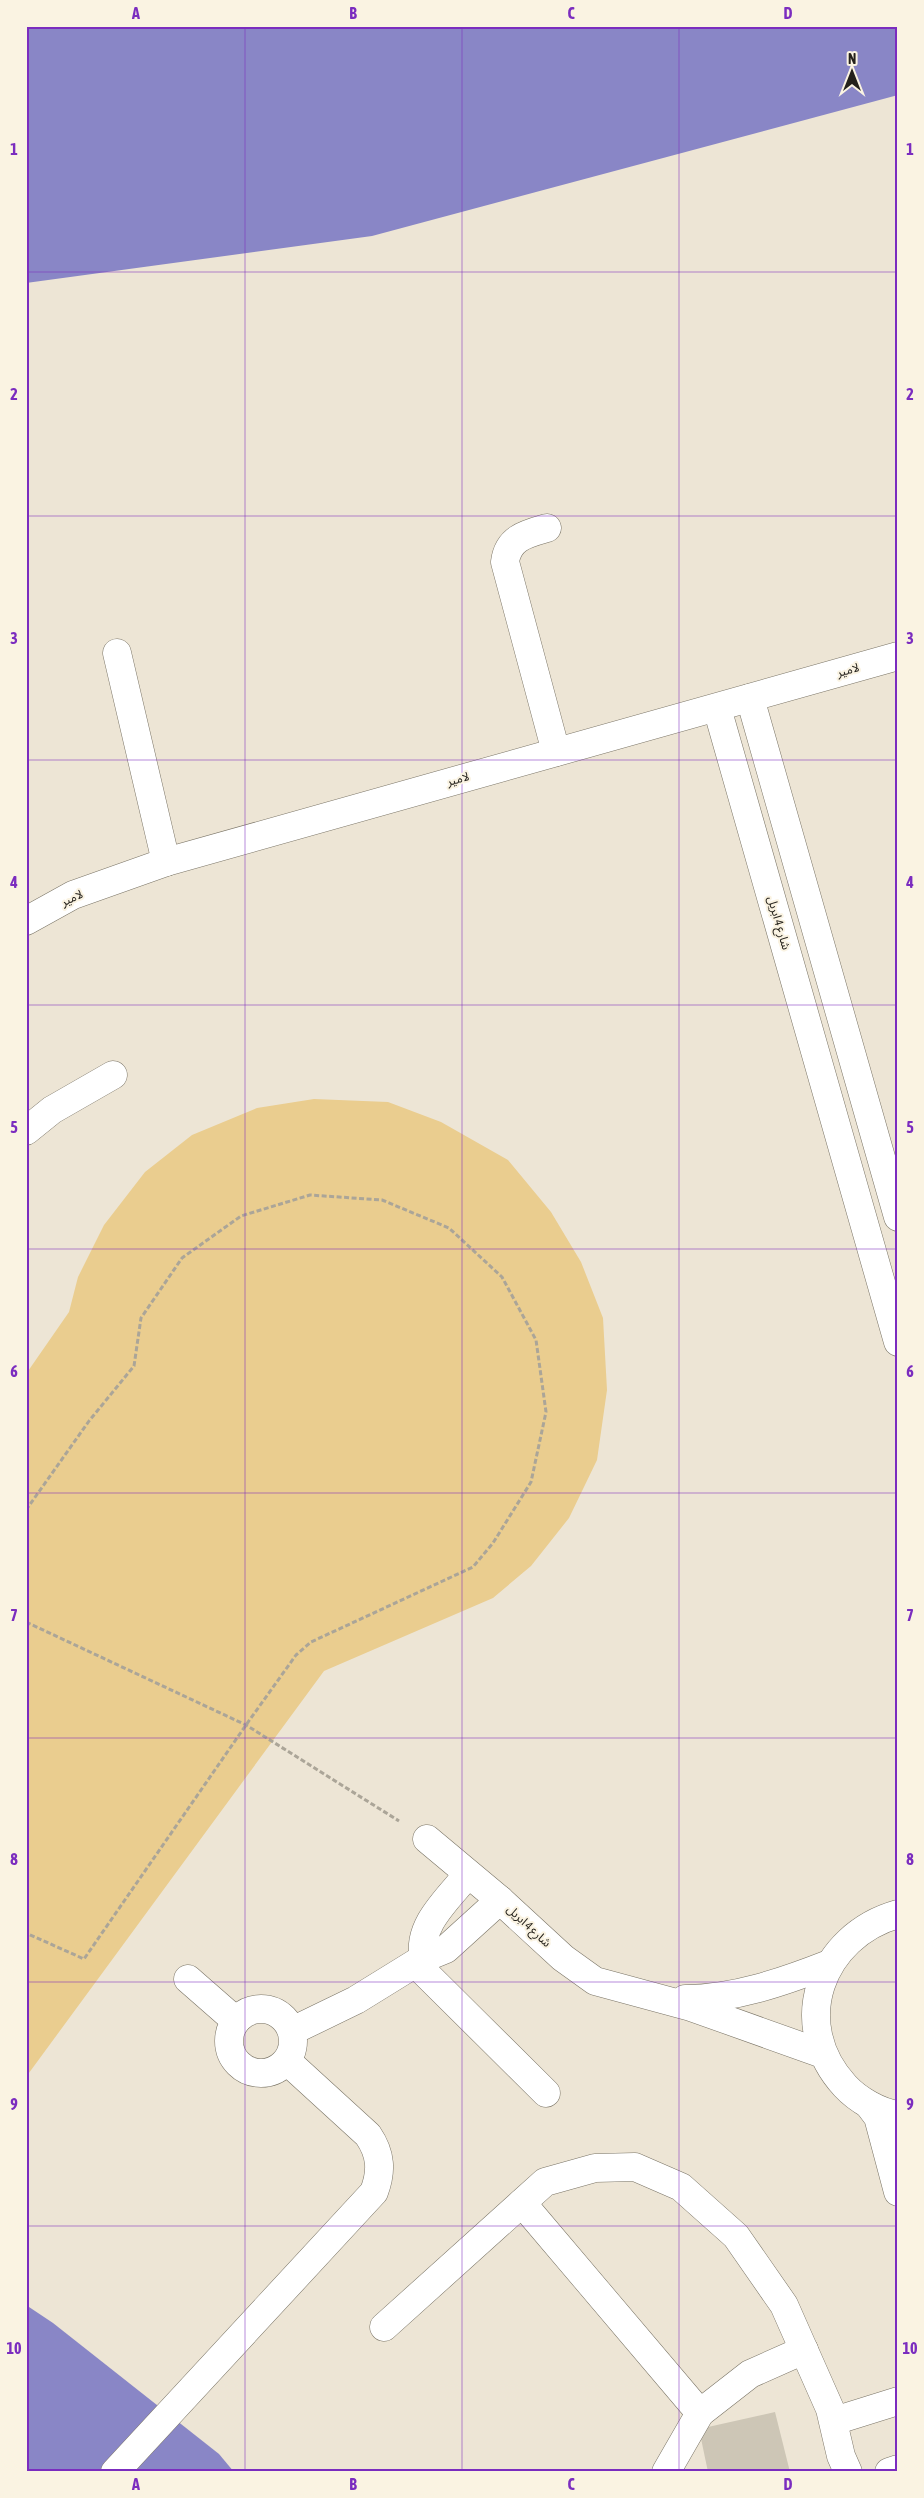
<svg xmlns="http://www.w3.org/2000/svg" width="924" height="2498" font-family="'Asap Condensed','Noto Sans Arabic',sans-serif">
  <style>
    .green { fill: #eacd8f }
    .water { fill: #8986c6 }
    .building { fill: #cdc6b6 }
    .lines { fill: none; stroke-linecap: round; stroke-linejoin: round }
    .minor-casing { stroke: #7a7466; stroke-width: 29 }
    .path { stroke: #aba598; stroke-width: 3; stroke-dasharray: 5 2.5; stroke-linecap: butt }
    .minor { stroke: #fff; stroke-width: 28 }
    .grid { fill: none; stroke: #7b2cbf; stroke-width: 1; stroke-opacity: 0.55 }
    .labels { text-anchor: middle; stroke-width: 4; stroke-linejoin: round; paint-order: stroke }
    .street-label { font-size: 12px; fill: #24211b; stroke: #faf3e2 }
    .neatline { fill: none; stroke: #7b2cbf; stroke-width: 2 }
    .grid-label { font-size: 16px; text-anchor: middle; font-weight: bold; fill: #7b2cbf }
  </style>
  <rect width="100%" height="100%" fill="#ede5d5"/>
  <polygon class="green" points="314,1099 388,1102 441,1122 508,1160 551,1212 581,1262 603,1318 607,1390 597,1460 569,1518 531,1566 493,1598 324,1671 26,2077 26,1374 69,1312 78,1277 104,1225 145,1172 192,1135 257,1108"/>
  <g class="water">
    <polygon points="26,26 898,26 898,95 372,236 26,283"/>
    <polygon points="26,2305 53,2323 219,2454 234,2472 26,2472"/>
  </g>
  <polygon class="building" points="775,2412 790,2472 708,2472 699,2429"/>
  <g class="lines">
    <g class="minor-casing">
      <g id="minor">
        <path d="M547,528C526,534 508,538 505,562L556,752"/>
        <polyline points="117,653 166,862"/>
        <polyline points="750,698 898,1217"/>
        <polyline points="717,708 898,1342"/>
        <polyline points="26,921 73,895 166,862 898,656"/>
        <polyline points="26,1131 52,1110 113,1075"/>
        <polyline points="427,1839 500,1900 563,1958 595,1981 691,2007 823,2054"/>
        <path d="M898,1914C820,1936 788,2024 845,2086C858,2100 879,2112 898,2115"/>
        <path d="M424,1958C416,1926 449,1898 468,1874"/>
        <polyline points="416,1964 546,2093"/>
        <polyline points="188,1979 236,2021"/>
        <path d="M685,1999C734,1999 783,1982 829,1964"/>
        <circle cx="261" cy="2041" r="32"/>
        <polyline points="292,2031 356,2000 424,1958 446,1949 500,1900"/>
        <polyline points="869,2105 878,2117 898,2192"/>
        <polyline points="522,2203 700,2413"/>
        <polyline points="384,2327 545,2182 595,2168 635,2167 681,2187 736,2236 784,2305 830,2409 841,2456 848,2472"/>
        <polyline points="834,2421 898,2401"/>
        <path d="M115,2472L374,2192C382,2171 381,2154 368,2135L287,2061"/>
        <polyline points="666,2472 700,2413 750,2374 804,2350"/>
        <polyline points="889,2472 898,2469"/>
      </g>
    </g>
    <g class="path">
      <polyline points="26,1510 89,1421 134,1366 141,1318 182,1258 241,1216 310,1195 382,1200 449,1228 502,1277 536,1340 546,1412 531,1482 493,1543 473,1567 311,1642 296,1655 246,1725 84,1959 26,1933"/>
      <polyline points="26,1622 246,1725 399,1821"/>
    </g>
    <use href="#minor" class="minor"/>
  </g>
  <path class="grid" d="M245,26V2472M462,26V2472M679,26V2472M26,272H898M26,516H898M26,760H898M26,1005H898M26,1249H898M26,1493H898M26,1738H898M26,1982H898M26,2226H898"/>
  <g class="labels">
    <g class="street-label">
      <text transform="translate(848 670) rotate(-16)" y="4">لامير</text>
      <text transform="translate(458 779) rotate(-16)" y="4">لامير</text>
      <text transform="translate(72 898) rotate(-25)" y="4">لامير</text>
      <text transform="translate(779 923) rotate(74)" y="4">شارع 4 ابريل</text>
      <text transform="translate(529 1926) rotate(43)" y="4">شارع 4 ابريل</text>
    </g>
  </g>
  <rect width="924" height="2498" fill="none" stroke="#faf3e2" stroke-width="55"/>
  <g transform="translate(852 72)" stroke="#faf3e2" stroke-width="4" paint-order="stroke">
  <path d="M0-4L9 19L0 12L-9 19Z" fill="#24211b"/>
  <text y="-8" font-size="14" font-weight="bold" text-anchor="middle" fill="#24211b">N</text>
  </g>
  <rect x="28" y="28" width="868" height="2442" class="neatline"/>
  <g class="grid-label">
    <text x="136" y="19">A</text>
    <text x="353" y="19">B</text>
    <text x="571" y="19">C</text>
    <text x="788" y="19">D</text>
    <text x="14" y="155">1</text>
    <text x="910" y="155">1</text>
    <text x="14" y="400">2</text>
    <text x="910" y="400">2</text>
    <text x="14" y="644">3</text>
    <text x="910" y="644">3</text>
    <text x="14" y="888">4</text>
    <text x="910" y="888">4</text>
    <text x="14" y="1133">5</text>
    <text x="910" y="1133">5</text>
    <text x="14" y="1377">6</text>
    <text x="910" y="1377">6</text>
    <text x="14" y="1621">7</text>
    <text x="910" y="1621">7</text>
    <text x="14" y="1865">8</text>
    <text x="910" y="1865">8</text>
    <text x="14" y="2110">9</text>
    <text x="910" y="2110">9</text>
    <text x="14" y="2354">10</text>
    <text x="910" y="2354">10</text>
    <text x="136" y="2490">A</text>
    <text x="353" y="2490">B</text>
    <text x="571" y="2490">C</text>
    <text x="788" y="2490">D</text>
  </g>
</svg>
